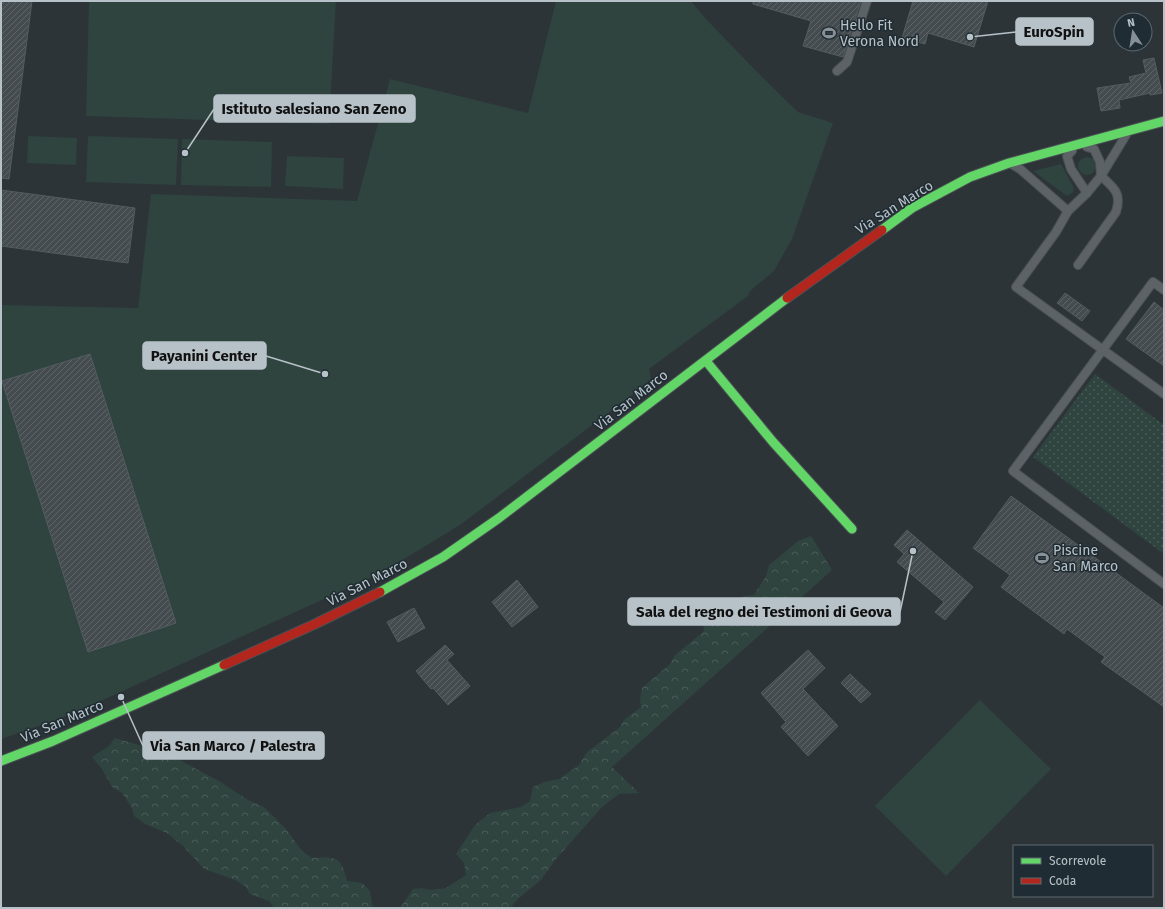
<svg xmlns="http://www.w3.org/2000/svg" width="1165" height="909" font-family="'Fira Sans',sans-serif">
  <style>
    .green { fill: #2f433f }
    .forest { fill: url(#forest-crowns) }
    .park { fill: url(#park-dots) }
    .building { fill: url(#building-hatch); stroke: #545c60 }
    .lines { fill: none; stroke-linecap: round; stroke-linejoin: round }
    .lane-casing { stroke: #4a5053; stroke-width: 10 }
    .fast-casing { stroke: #4a5053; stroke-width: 11 }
    .jam-casing { stroke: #4a5053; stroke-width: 11 }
    .lane { stroke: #5c6266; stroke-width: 8 }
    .fast { stroke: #63d668; stroke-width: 9 }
    .jam { stroke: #b3261e; stroke-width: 9 }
    .labels { text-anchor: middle; stroke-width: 3; stroke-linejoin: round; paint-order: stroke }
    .poi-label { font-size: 14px; fill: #b7c2c8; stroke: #202c33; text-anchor: start }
    .street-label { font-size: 14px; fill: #b7c2c8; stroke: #202c33 }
    .leader { fill: none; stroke: #b7c2c8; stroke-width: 1.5 }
    .callout-dot { fill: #b7c2c8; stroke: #202c33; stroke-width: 1.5 }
    .callout { fill: #b7c2c8; stroke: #b7c2c8; stroke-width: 1.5 }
    .callout-label { font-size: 15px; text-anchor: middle; font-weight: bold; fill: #111 }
  </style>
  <defs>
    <pattern id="forest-crowns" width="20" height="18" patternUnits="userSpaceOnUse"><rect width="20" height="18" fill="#2f433f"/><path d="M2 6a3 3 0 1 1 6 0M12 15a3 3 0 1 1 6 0" fill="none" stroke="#4b5c59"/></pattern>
    <pattern id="park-dots" width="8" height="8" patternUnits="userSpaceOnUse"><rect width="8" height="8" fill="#2f433f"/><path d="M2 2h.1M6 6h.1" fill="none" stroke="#4b5c59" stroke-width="1.8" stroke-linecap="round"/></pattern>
    <pattern id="building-hatch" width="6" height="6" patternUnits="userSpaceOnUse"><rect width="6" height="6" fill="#454c4f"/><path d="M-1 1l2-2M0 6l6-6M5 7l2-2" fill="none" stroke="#5e6467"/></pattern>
  </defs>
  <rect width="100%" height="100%" fill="#2c3438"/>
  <g class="green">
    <polygon points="89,1 336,1 329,124 86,116"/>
    <polygon points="556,1 691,1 706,19 762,77 798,112 833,123 792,239 774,271 750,291 748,296 649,369 651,379 637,391 460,525 383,572 114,695 56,720 1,739 1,305 138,308 151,194 357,201 390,79 528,113"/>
    <polygon points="28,136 77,138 76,165 27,163"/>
    <polygon points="88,136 178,139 176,185 86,182"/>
    <polygon points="182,139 272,142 271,187 181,185"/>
    <polygon points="287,156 344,158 343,189 285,186"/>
    <circle cx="1087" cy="166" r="9"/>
    <polygon points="1061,164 1074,188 1073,192 1067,196 1033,171"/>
    <polygon points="980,700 1051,769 946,876 875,806"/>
  </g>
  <g class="forest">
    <polygon points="811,536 832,570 612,767 639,793 619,794 603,806 556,859 541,880 519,898 510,908 400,908 413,889 422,888 430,890 446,888 466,875 464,863 456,854 475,825 490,813 521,807 530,801 533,787 544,782 559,779 579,765 587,752 619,728 624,720 641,707 640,699 642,688 670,664 675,655 704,631 703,623 718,612 722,604 733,598 754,595 766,576 769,565 798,541"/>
    <path d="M115,738L166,753L219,781L248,800L264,807L286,829L302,851L312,858C335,857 341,855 347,881L362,883L370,891L373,908H274L269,901L250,894L245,886L233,879L204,869L183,846L167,833L145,824L134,816L132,808L122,793L112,787L102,769L92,757L109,746Z"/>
  </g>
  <polygon class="park" points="1095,374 1164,425 1164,554 1033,457"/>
  <g class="building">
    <polygon points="1,1 32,1 9,179 1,178"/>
    <polygon points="753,1 861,1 843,57 803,46 811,21 753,4"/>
    <polygon points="913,1 988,1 974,47 928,33 925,44 902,38"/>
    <polygon points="1154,58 1162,93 1150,95 1150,93 1119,100 1120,108 1101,111 1097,88 1131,83 1129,77 1146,73 1143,60"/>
    <polygon points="1,190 135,208 128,263 1,246"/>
    <polygon points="1065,293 1090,311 1082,321 1057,303"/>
    <polygon points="1154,302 1164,310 1164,366 1126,339"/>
    <polygon points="90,354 176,623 88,652 2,381"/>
    <polygon points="1011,496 1164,608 1164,707 1101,662 1105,657 1067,629 1064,634 1001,587 1010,575 973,548"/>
    <polygon points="907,530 973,587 945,620 935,612 944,602 897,562 904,554 894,545"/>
    <polygon points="517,580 538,607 512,627 492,602"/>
    <polygon points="414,608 425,628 398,642 387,622"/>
    <polygon points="445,645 454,654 447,660 470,686 448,705 433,688 431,689 416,671"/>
    <polygon points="808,650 825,668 803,689 838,726 808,756 781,727 786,722 761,693"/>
    <polygon points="850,674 871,694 861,703 841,683"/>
  </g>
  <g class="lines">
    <g class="lane-casing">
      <g id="lane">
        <polyline points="837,71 847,62 867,1"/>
        <polyline points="1126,135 1101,176 1087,193 1068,211 1056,232 1016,287 1164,394"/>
        <polyline points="1072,151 1067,156 1071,169 1087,193"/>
        <polyline points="1013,165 1020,169 1068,211"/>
        <path d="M1078,265L1116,212C1122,193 1114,188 1101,176L1100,162L1094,149L1087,147"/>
        <polyline points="1164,290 1153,282 1013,471 1164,584"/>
      </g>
    </g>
    <g class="fast-casing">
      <g id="fast">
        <polyline points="882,230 912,208 970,177 1009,163 1164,121"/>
        <polyline points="706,361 773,442 852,529"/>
        <polyline points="380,592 443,557 499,518 787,298"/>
        <polyline points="1,761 53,741 224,665"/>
      </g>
    </g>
    <g class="jam-casing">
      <g id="jam">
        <polyline points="787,298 882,230"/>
        <polyline points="224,665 315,624 380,592"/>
      </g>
    </g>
    <use href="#lane" class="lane"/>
    <use href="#fast" class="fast"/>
    <use href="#jam" class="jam"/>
  </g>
  <defs>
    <g id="stadium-bare" transform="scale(1.08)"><path d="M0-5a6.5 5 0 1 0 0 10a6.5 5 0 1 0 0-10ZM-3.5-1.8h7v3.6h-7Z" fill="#869096" stroke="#202c33" stroke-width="2.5" paint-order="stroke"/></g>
  </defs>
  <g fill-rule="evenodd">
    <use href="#stadium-bare" x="829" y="33"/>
    <use href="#stadium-bare" x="1042" y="558"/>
  </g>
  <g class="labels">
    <g class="poi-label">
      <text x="840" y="30">Hello Fit<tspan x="840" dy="16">Verona Nord</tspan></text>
      <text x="1053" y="555">Piscine<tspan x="1053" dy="16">San Marco</tspan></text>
    </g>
    <g class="street-label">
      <text transform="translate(894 207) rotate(-32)" y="5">Via San Marco</text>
      <text transform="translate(631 400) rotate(-38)" y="5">Via San Marco</text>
      <text transform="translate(367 582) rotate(-27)" y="5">Via San Marco</text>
      <text transform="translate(62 721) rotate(-23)" y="5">Via San Marco</text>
    </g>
  </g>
  <path class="leader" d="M970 37L1016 32M185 153L214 109M325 374L266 356M913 551L900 612M121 697L143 746"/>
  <g class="callout-dot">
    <circle cx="970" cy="37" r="4"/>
    <circle cx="185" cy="153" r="4"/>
    <circle cx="325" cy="374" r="4"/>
    <circle cx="913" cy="551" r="4"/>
    <circle cx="121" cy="697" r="4"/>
  </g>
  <g class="callout">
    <rect x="1016" y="18" width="77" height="27" rx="4"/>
    <rect x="214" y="95" width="201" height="27" rx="4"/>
    <rect x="143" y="342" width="123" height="27" rx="4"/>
    <rect x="628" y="598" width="272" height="27" rx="4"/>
    <rect x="143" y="732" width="181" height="27" rx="4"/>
  </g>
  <g class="callout-label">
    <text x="1054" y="37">EuroSpin</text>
    <text x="314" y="114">Istituto salesiano San Zeno</text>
    <text x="204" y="361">Payanini Center</text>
    <text x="764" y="617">Sala del regno dei Testimoni di Geova</text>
    <text x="233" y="751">Via San Marco / Palestra</text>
  </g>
  <rect width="1165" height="909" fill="none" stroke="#b7c2c8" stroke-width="4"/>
  <rect x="1013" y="845" width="140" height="52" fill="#202c33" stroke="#5c686f"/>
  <rect x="1021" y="858" width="20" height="6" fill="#63d668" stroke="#5c686f"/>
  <text x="1049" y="865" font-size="12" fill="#b7c2c8">Scorrevole</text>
  <rect x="1021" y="878" width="20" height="6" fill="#b3261e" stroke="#5c686f"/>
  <text x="1049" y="885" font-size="12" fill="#b7c2c8">Coda</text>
  <g transform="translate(1133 32) rotate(348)"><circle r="19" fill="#202c33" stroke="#5c686f"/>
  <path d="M0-3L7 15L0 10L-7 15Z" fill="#869096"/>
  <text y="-6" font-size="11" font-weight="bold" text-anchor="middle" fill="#b7c2c8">N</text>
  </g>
</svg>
